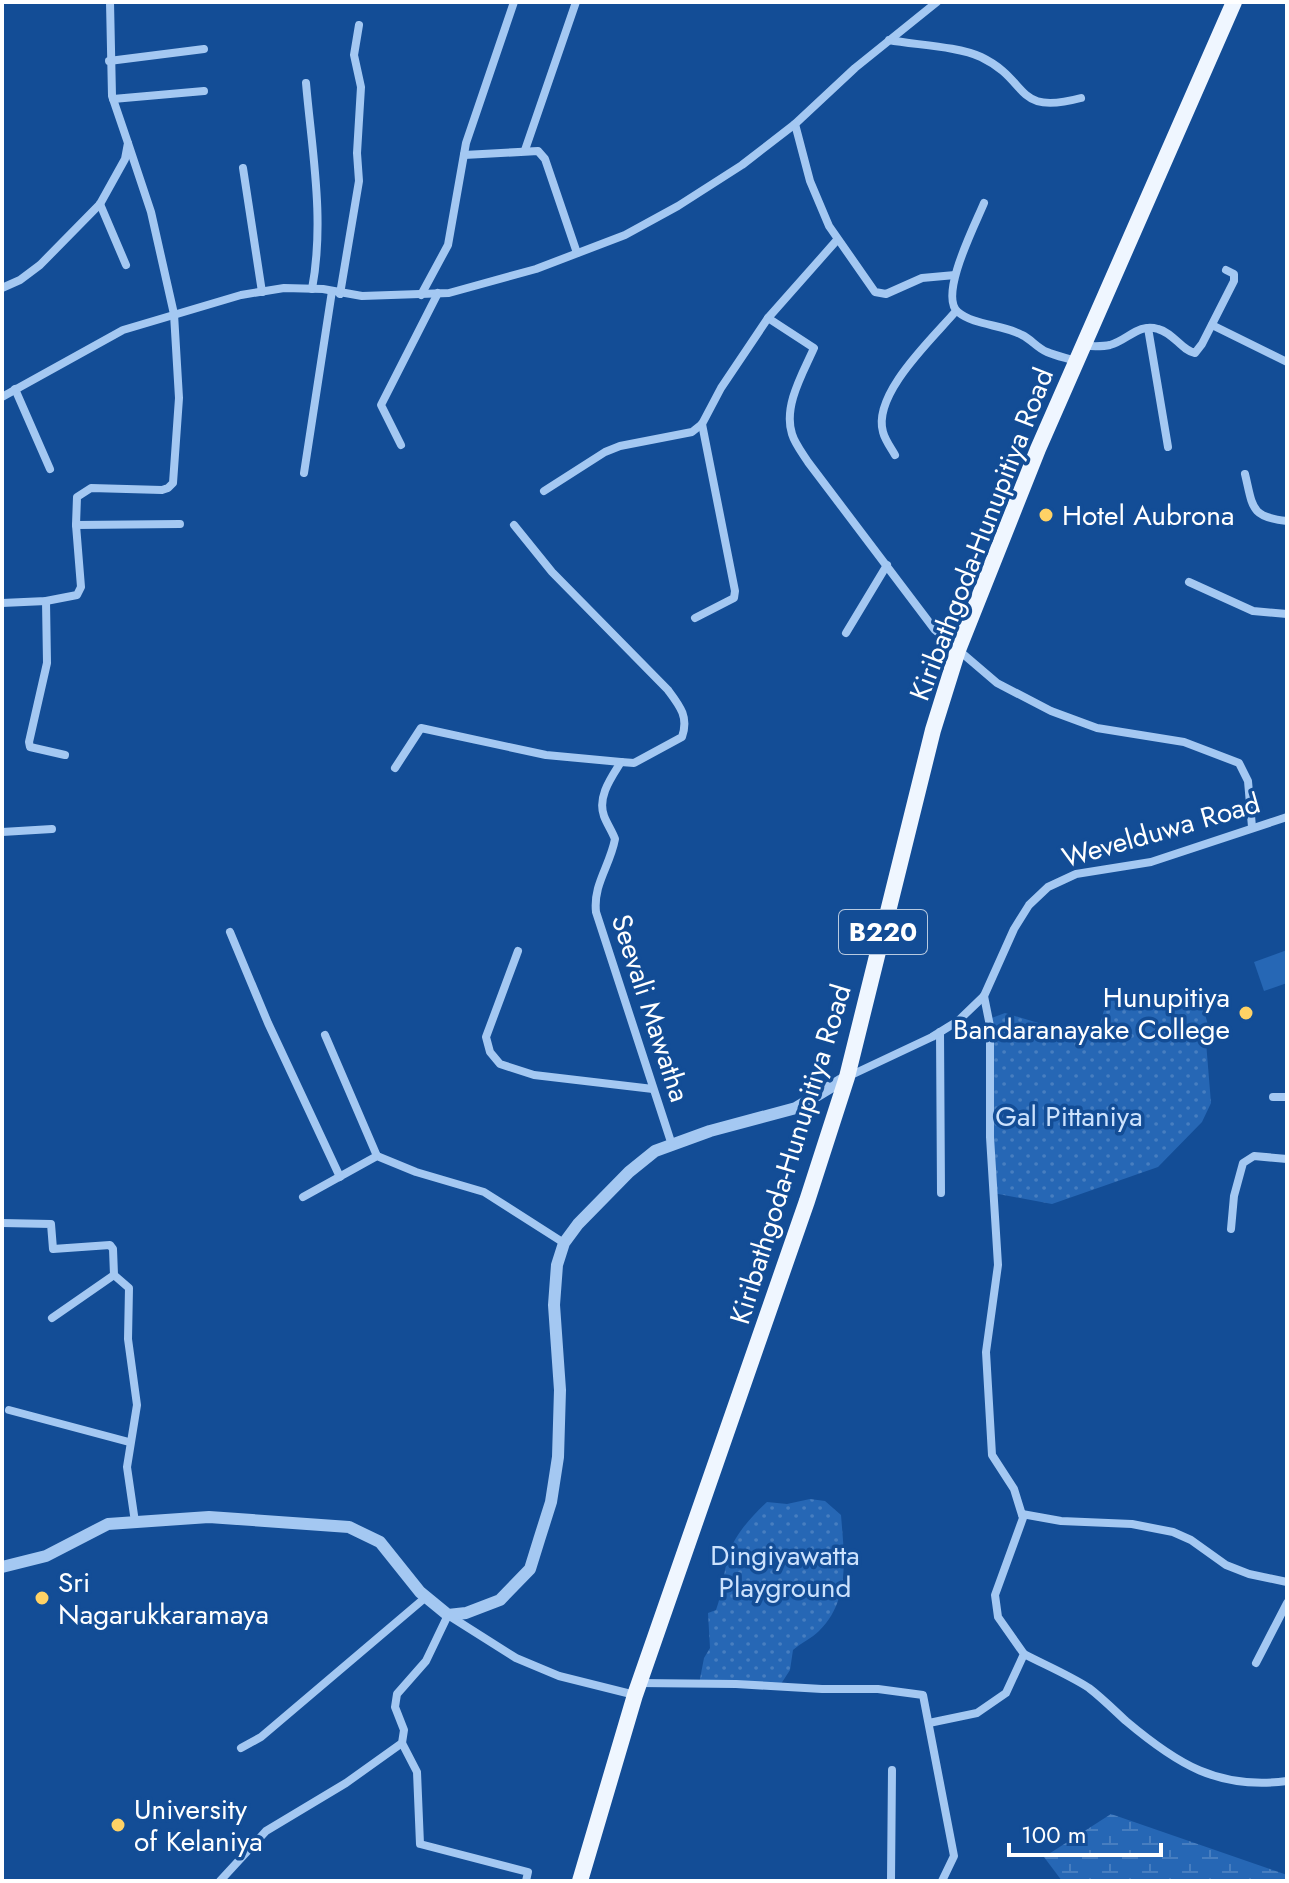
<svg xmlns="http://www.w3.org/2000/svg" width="1289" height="1883" font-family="Jost,sans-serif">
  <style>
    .grass { fill: url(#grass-dots) }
    .wetland { fill: url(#wetland-marsh) }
    .garden { fill: #2667b5 }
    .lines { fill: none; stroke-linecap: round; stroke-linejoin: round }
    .minor { stroke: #a4c8f2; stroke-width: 8 }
    .tertiary { stroke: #a4c8f2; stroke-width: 12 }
    .primary { stroke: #eff6ff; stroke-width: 16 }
    .poi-dot { fill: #ffd265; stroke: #134d96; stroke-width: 3 }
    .labels { text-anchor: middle; stroke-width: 7; stroke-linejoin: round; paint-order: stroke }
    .shield { fill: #134d96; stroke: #b8cae0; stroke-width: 2 }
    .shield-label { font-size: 26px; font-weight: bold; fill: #fff }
    .poi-label { font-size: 28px; fill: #fff; stroke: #134d96; text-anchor: start }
    .street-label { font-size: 28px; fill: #fff; stroke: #134d96 }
    .park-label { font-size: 28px; fill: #cce2fd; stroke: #134d96 }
  </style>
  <defs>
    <pattern id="grass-dots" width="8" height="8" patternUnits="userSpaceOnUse" patternTransform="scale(2)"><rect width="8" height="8" fill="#2667b5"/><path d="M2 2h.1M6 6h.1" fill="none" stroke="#477ec0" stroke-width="1.8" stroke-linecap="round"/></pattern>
    <pattern id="wetland-marsh" width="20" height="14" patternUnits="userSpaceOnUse" patternTransform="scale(2)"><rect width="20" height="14" fill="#2667b5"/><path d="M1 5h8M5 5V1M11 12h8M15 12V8" fill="none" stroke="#477ec0"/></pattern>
  </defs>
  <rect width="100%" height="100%" fill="#134d96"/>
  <g class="grass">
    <polygon points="1132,994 1157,996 1182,994 1203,1007 1208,1025 1206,1042 1211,1103 1202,1122 1158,1167 1052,1204 993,1193 989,1019 1005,1013 1055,1028 1078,1039 1096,1037 1108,997"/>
    <path d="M810,1499L825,1501L841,1515C844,1554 851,1600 819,1631C812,1638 801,1643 793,1650L790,1670L779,1687L699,1684L704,1658L710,1648L708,1613L716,1610C723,1591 723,1573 729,1554C734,1535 753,1515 767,1502L787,1504Z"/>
  </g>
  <polygon class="wetland" points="1111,1814 1287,1875 1287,1881 1062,1881 1044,1857"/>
  <polygon class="garden" points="1287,950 1287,983 1264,991 1254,962"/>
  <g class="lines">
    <g class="minor">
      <path d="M889,40C915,45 957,46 981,57C1031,81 1013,116 1081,98"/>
      <polyline points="109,61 204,49"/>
      <path d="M306,83C312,152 325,220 312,289"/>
      <polyline points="113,99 204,91"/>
      <polyline points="795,124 810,181 829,226 875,292 886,294 922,278 955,275"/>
      <polyline points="525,150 576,2"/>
      <polyline points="464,155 538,151 545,159 577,253"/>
      <polyline points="243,168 262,292"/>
      <path d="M984,203C976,223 938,296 958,312C975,326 1002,324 1022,335C1031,339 1037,348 1047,352C1056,356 1067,358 1076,361"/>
      <polyline points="100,204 126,265"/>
      <path d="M837,240L768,318L814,348C803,373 783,406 792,434C795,444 803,454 808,462L935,630L997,683L1051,711L1097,728L1184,742L1239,763L1248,781L1252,827"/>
      <polyline points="2,288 20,280 40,265 100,204 125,159 128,143 112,96 110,2"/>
      <polyline points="340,294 359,181 357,153 361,87 354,55 359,25"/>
      <polyline points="421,295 448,245 466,143 514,2"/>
      <polyline points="1212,325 1287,362"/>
      <polyline points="1148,328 1168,447"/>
      <path d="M1084,346C1092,346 1102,347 1110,345C1128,340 1138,323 1158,329C1174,333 1181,350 1195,353L1202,344L1234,281V274L1226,270"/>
      <polyline points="15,389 50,469"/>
      <polyline points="2,397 123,330 241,295 284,288 323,289 362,296 449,293 536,269 625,235 678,206 742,165 795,124 855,68 937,2"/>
      <polyline points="401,445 381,405 438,293"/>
      <path d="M895,455C891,448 885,440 883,432C872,394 933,338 956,311"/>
      <polyline points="304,473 332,291"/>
      <path d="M1245,474C1253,507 1250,517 1287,521"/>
      <polyline points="544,491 605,452 620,446 692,432 702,424 721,388 768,318"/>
      <polyline points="76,525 180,524"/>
      <path d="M514,525L552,572L668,690C680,706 689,717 682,737L634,763L621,762"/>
      <polyline points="1189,582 1253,611 1287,614"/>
      <polyline points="46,601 47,663 29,742 30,747 65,755"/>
      <polyline points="2,603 46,601 77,595 81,587 76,525 77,497 91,488 162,490 168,488 173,483 179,398 174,314 151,212 128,143"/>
      <polyline points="695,618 734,598 735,591 702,424"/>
      <polyline points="846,633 887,565"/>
      <path d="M395,768L421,728L546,755L621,762C611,778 597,797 604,816C607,824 612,831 615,839C610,866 593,884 596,912L672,1145"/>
      <polyline points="2,832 52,829"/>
      <polyline points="230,932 268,1023 340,1177"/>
      <polyline points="518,951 486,1037 490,1052 500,1064 534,1075 653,1089"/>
      <polyline points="940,1032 941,1193"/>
      <polyline points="325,1035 377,1156"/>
      <polyline points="847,1077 932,1037 958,1021 984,996 1014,929 1029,905 1048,887 1076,874 1151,862 1287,817"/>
      <polyline points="1273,1097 1287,1097"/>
      <polyline points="303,1197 377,1156 416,1172 484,1192 564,1243"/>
      <polyline points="2,1223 51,1224 53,1249 110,1245 113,1249 114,1275 129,1288 128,1339 137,1405 127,1467 135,1522"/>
      <polyline points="1231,1229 1234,1196 1243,1163 1254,1156 1287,1159"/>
      <polyline points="52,1318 114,1275"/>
      <polyline points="9,1410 129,1442"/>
      <polyline points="1022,1514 1061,1521 1132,1524 1173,1532 1191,1540 1226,1565 1249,1574 1287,1582"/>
      <path d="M1024,1654C1045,1665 1069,1675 1089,1688C1102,1698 1114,1710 1126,1721C1177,1764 1218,1790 1287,1781"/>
      <polyline points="1256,1663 1287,1603"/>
      <polyline points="639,1683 736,1684 822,1689 878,1689 923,1695 954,1856 942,1881"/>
      <polyline points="929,1723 977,1713 1006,1693 1024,1654 998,1617 995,1595 1023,1518 1014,1489 992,1455 986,1352 998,1265 990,1137 990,1026 984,996"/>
      <polyline points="402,1743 417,1772 420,1844 528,1872 526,1881"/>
      <polyline points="241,1748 261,1737 426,1597"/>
      <polyline points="220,1881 266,1831 346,1783 402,1743 404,1730 395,1707 397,1694 426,1661 448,1615 516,1658 559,1676 635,1695"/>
      <polyline points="891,1881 892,1770"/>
    </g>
    <polyline class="tertiary" points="2,1567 46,1556 108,1524 209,1517 349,1527 380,1542 420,1592 448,1615 466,1613 500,1600 530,1569 539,1540 551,1502 558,1457 560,1390 554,1305 557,1265 564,1243 578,1224 629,1172 655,1151 710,1131 796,1108 847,1077"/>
    <polyline class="primary" points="580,1881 635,1695 807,1201 847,1077 933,730 958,650 1038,449 1234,2"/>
  </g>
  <g class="poi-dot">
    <circle cx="1046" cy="515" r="8"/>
    <circle cx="1246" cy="1013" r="8"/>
    <circle cx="42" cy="1598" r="8"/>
    <circle cx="118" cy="1825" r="8"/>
  </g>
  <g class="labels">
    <rect class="shield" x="839" y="910" width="88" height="44" rx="6"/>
    <g class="shield-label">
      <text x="883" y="941">B220</text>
    </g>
    <g class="poi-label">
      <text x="1062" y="525">Hotel Aubrona</text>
      <text x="1230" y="1007" text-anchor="end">Hunupitiya<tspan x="1230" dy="32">Bandaranayake College</tspan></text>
      <text x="58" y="1592">Sri<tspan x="58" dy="32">Nagarukkaramaya</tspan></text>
      <text x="134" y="1819">University<tspan x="134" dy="32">of Kelaniya</tspan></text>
    </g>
    <g class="street-label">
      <text transform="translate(981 534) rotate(-69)" y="10">Kiribathgoda-Hunupitiya Road</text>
      <text transform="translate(1161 830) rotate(-16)" y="10">Wevelduwa Road</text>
      <text transform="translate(651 1008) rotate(72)" y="10">Seevali Mawatha</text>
      <text transform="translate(790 1154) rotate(-73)" y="10">Kiribathgoda-Hunupitiya Road</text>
    </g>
    <g class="park-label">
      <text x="1069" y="1126">Gal Pittaniya</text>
      <text x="785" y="1565">Dingiyawatta<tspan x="785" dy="32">Playground</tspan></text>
    </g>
  </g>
  <rect width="1289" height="1883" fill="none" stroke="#ffffff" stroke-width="8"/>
  <path d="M1009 1843v12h152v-12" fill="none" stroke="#ffffff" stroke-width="4"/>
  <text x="1021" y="1843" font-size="24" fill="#ffffff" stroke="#134d96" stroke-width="6" paint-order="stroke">100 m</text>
</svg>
